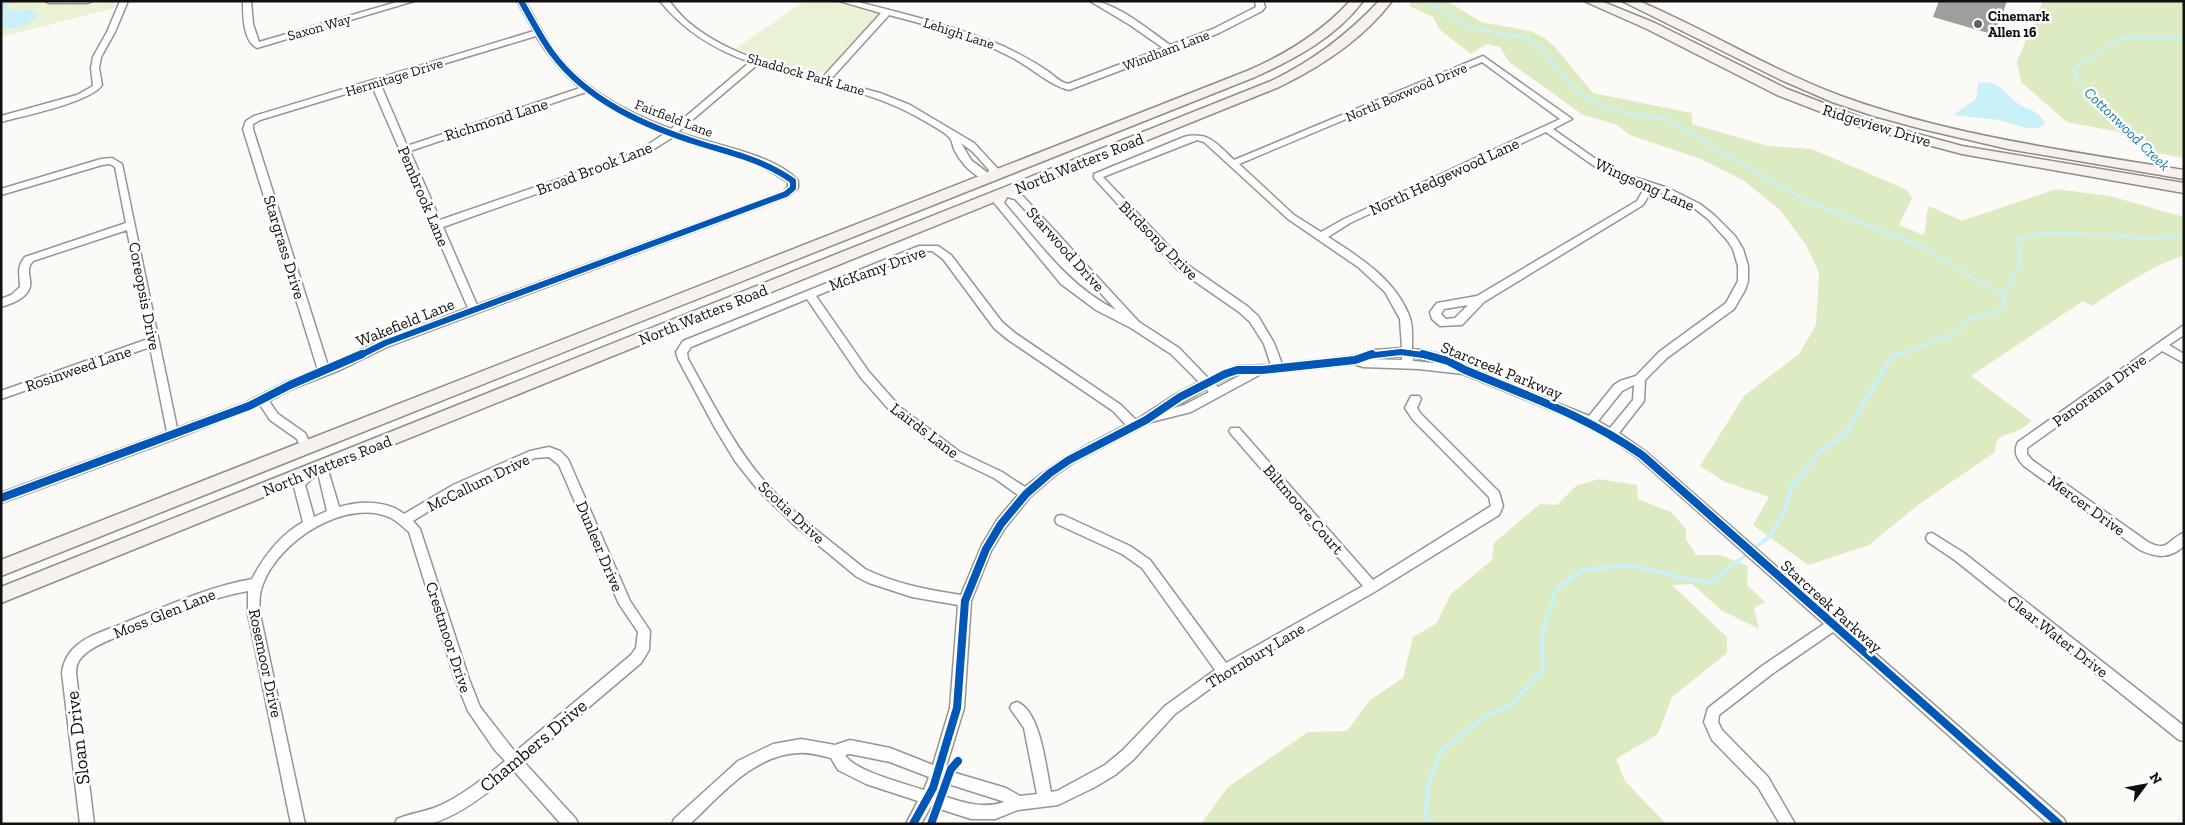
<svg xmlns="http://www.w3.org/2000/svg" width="2185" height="825" font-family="'Zilla Slab',serif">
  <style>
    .green { fill: #eaf2d5 }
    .forest { fill: #ddebc2 }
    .water { fill: #caf0f8 }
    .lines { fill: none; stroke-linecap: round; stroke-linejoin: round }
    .stream-far1 { stroke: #caf0f8; stroke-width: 2.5 }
    .stream { stroke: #caf0f8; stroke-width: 4 }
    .building { fill: #a09d9b }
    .minor-casing { stroke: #969594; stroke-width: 3 }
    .secondary-casing { stroke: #8d8c8a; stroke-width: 3 }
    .minor { fill: #fffefe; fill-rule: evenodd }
    .secondary { fill: #f6f2eb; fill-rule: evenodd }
    .cycleway-far1-casing { stroke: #fff; stroke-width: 9 }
    .cycleway-casing { stroke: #fff; stroke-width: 11 }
    .cycleway-far1 { stroke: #0057b8; stroke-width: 6 }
    .cycleway { stroke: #0057b8; stroke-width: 8 }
    .poi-dot { fill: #636260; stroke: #fff; stroke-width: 2 }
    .labels { text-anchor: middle; stroke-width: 5; stroke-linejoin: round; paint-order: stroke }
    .far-poi-label { font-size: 14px; font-weight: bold; fill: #101010; stroke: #fff; text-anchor: start }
    .far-street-label { font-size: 14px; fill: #101010; stroke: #fff }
    .far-water-label { font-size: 15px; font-style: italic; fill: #127ba2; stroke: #fff }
    .street-label { font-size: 16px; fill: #101010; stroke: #fff }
    .near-street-label { font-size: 19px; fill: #101010; stroke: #fff }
  </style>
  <rect width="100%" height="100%" fill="#fcfaf6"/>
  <g class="green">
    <polygon points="1,1 29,1 65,5 112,2 117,5 114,8 1,37"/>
    <polygon points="805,1 829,1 880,14 827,71 814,73 735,49"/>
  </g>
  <g class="forest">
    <path d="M1412,1H1447L1481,22L1530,31L1543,37L1555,47L1593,93L1692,113V124L1768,146L1812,149L1907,190L1912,198L1899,225L1923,235C1929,226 1924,216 1929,206L1962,221L2056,189L2110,196L2184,217V255C2150,267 2122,286 2092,306L2083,301L1971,376L2032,421C2027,424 2021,430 2015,432C2001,436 1996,436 1995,452L1918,505L1869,545L1808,565L1753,525L1769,497L1725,482L1700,466L1744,396L1799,354L1816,325L1819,273L1806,245L1780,210L1743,180L1701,159L1630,135L1615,124L1583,115L1509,62L1500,47L1486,44L1471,54L1440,30L1433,17L1409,6Z"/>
    <polygon points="2043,1 2184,1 2184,158 2148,151 2119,132 2067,122 2021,82 2017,61"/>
    <polygon points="1599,479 1637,485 1638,499 1671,512 1686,529 1686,539 1696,555 1720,555 1748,566 1747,585 1765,602 1754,608 1759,629 1721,610 1692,584 1672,585 1727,637 1727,653 1672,697 1658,734 1616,759 1625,781 1666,824 1201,824 1228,787 1308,732 1347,731 1370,700 1403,678 1413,637 1436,624 1451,594 1492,560 1494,543 1540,504 1557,505 1576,486"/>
  </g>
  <g class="water">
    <path d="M1,1H13L6,6L8,9L33,10L37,16C29,26 14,29 1,29Z"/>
    <path d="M1986,82C2001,84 2005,93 2016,102C2026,110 2040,110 2045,124L2039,128H2025L2000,120L1953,115L1976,99L1978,83Z"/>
  </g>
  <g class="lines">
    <g class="stream-far1">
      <polyline points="1429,1 1437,8 1476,29 1528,38 1541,48 1577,93 1611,110 1666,119 1802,199 1925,248 2004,296"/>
      <polyline points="2171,170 2082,88 2073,69 2114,43 2129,37 2184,38"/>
      <polyline points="1897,356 1962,330 1963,321 2003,310 2004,296 2020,264 2018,239 2045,233 2115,235 2145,239 2184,236"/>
    </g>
    <polyline class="stream" points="1428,824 1426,816 1428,785 1441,751 1483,718 1511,705 1543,670 1542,634 1557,588 1583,570 1630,565 1683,578 1711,582 1769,537 1785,510 1791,487 1821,451 1845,434 1891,358 1900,354"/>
  </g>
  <polygon class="building" points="1939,1 2007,1 1995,35 1933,17"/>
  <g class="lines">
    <g class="minor-casing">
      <g id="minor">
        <polygon points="45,1 92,1 88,3 49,3"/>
        <path d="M120,1H128L115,32L101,57L99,68L102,85C91,102 23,116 1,122V116L77,95L93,86L91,68L93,57L107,32Z"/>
        <path d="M243,1H251L253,24L259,42L400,1H414L257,48C243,41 243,15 243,1Z"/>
        <path d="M517,1H525C535,18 543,35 554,51C582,89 627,113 671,129L750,62C714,49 684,31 660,1H669C675,8 680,15 687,21C725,54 775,66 822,78L881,13L839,1H854C905,14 956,26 1005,47C1019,54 1033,61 1046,70C1054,75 1059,82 1068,84L1163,48L1130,25L1090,1C1115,1 1150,31 1170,45L1213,29L1256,7L1255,1H1263L1265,7L1262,11L1219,33L1069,90C1047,84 1030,66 1009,56C971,36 930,26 889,15L830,80L880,93L910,105L974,143L999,170L994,179C977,183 961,163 954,149C953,146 952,141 950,138C945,132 928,123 921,119C871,89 811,83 757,65L678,132C711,145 776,154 798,181V188L789,196L389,346L340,370L294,388L269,401L278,414L305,433L312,447L310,450H302L297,439L270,420L260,405L177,438L1,503V493L167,432L150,347L1,399V391L148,339L127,230L33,261C27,268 29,272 30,280C33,296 14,303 1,307V299L11,295L20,287C20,274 16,268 25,257L126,223L115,167L110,164L102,165L1,195V189L101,159L112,158L122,164L177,428L245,403L286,382L318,370L243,129L246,121L254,116L534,31ZM536,36C548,56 562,72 580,88L407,146L380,83ZM372,86L468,308L381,340L328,366L253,129V124L260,120ZM586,92L617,112L664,134L637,152L440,220L410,151ZM673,137L758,164L788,182V187L783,192L477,305L443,227L643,156ZM961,143L973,152L989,170L988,173L971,160Z"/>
        <path d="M1483,56L1572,119L1553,129L1600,162L1634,177L1668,188L1700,204L1714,215L1735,236L1743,249L1748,266V281L1745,290L1734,309L1667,358L1645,380L1644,401L1619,433L1646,452L2064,819L2066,824H2048L1833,632L1772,674L1719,715L1718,722L1722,730L1768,777L1795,824H1780L1758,787L1712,740L1704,722L1708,708L1762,666L1824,624L1638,458L1608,437L1578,421L1463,374L1419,369L1363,367L1354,364L1261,374L1191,412L1151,422L1073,463L1054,476L1030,497L1005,528L991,551L971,601L964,708L945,770L1006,788L1020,796L1037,794L1024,728L1010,708L1012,704L1017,702C1041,711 1046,769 1051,792L1057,791L1105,765L1123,750L1165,706L1215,670L1142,568L1122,554L1057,524L1055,520L1057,516L1061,515L1065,516L1130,546L1150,560L1226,663L1363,586L1231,434L1229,431L1231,428H1239L1373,580L1491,506L1489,497L1413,420L1405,408L1411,396H1419L1421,399L1417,408L1421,414L1499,492L1503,506L1499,515L1376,591L1229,675L1175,714L1133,760L1115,775L1095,787L1058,805L1018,810L995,819H971L931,806L921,824H906L918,801L866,784L838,770L831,758C821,756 810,752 800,753C754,754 721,795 690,824H672L674,819L738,761L773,744L801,739L835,745L850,740L890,748L933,765L950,708L958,605L912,597L869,583L857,577L793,524L758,490L735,461L715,428L678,359L676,352L683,341L919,246H938L951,255L1002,322L1015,333L1121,405L1136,420L1176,394L1199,382L1171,354L1131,328L1096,310L1061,284L996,205L994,203L1001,191L1004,190L1021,194L1139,322L1179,348L1208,378L1237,366L1271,365L1264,344L1250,322L1239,312L1177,269L1094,178V174L1184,137C1209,131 1217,144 1234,160ZM1482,62L1560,119L1344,219L1321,232L1294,215L1239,164ZM1546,132L1594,166L1645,187L1637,201L1477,296L1437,303L1430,312L1432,319L1440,326L1462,325L1484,302L1643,205L1653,189L1694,208L1708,219L1727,240L1733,249L1738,266V281L1726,303L1659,352L1636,376L1620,381L1614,385L1589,416L1469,367C1451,356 1433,351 1412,349C1412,340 1413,327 1410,318C1396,280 1361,258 1328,237L1350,223ZM1197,140L1204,142L1288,219L1358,267L1385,292L1400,319L1402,348L1375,350L1354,356L1282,364L1274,343L1258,316L1247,306L1185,263L1103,177ZM1007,197L1015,199L1116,310C1068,286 1038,242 1004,203ZM924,251H932L943,259L994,328L1007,339L1113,411L1126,425C1089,444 1058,459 1025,487L1002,472L960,452L901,408L869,372L816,296ZM807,299L861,378L893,414L952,458L994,478L1018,495L997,520L982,545L961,595C928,590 896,584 865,569C831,541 794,515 765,482C733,445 712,401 688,359L687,353L691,347ZM1468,305L1455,318L1446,319L1441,314L1444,309ZM1402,356V360L1369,359ZM1413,357L1444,364L1413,361ZM1237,374H1243L1218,387L1215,384ZM1634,385L1633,400L1610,428L1598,421L1622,391ZM1206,389L1209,392L1184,405L1171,409ZM850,754L890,762L929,777L924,790C906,784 854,771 845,755ZM942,782L1002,801L1004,802C981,810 959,801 937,794Z"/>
        <path d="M2184,325V335L2169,345L2184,354V363L2162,351L2027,448V454L2032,460L2148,542C2169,553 2167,539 2184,533V546C2169,559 2157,558 2140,550L2024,466C2017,459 2013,452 2018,442Z"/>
        <path d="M549,447L560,451L568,459L630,601L650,631L649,650L641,663L524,762L576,819L578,824H561L514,771C493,789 455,820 427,824C416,825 405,824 395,824L397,819C409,814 422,812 434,808C461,797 483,779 505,761L494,749L468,711L455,679L409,532C403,527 397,521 391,518C346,497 279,541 263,584C259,593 259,604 260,614L305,824H291L248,614V591C208,598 172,615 135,630C118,637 100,642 86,653C79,659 76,664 76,673L94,824H80L62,673C63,663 68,653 76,646C90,634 108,630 124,623C167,606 207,587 252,579C264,556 280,535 303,522L293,483C301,468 313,465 328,470L339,507C359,501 387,500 404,514L453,485L530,451ZM549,457L559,465L619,604L638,632L636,648L631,655L515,752L480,707L469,679L420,529L413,521L461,491L535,458ZM315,476L319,477L327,511L314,517L305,485Z"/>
        <polygon points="1932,533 1964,553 2184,726 2184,741 2179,740 1956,561 1928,542 1926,538 1928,534"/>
      </g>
    </g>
    <g class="secondary-casing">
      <g id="secondary">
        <path d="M1350,1H1363C1336,37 1295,59 1255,77L1,576V560L1247,71C1286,54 1321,33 1350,1Z"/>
        <path d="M1379,1H1392C1363,39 1322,66 1279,87L1,603V587L1271,81C1313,61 1347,35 1379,1Z"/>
        <polygon points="1584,1 1601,1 1655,23 1787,89 1870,121 1962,146 2184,183 2184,193 1962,154 1860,127 1777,95 1647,29"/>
        <path d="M1622,1H1639C1707,30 1771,70 1841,96C1951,136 2069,151 2184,170V179L2008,149L1922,129L1874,116L1832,102L1779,79Z"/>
      </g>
    </g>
    <use href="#minor" class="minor"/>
    <use href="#secondary" class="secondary"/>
    <g class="cycleway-far1-casing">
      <g id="cycleway-far1">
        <path d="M359,356L385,343L786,194L793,188V181C765,161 735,154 702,144C647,127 587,101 552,53C540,37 531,18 521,1"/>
        <polyline points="1366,356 1401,352 1430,356"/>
      </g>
    </g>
    <g class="cycleway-casing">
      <g id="cycleway">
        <path d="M1423,354L1448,361L1465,370C1528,396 1586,416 1642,455L2059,824"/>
        <polyline points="1,498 249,406 290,385 362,354"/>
        <polyline points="913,824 933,788 957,708 965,601 986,549 1001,524 1026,494 1050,473 1069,460 1146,420 1180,397 1225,374 1237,370 1262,370 1355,360 1372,354"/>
        <polyline points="931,824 951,769 958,761"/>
      </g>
    </g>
    <use href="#cycleway-far1" class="cycleway-far1"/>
    <use href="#cycleway" class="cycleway"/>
  </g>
  <circle class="poi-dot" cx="1978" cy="24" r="5"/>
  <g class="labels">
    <g class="far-poi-label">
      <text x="1988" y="21">Cinemark<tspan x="1988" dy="16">Allen 16</tspan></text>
    </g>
    <g class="far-street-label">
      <text transform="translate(319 27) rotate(-16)" y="5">Saxon Way</text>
      <text transform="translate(959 33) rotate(18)" y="5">Lehigh Lane</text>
      <text transform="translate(1166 50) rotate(-21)" y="5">Windham Lane</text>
      <text transform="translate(806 74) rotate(16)" y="5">Shaddock Park Lane</text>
      <text transform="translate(394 77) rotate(-17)" y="5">Hermitage Drive</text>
      <text transform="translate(1406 92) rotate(-23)" y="5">North Boxwood Drive</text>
      <text transform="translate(674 118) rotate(21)" y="5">Fairfield Lane</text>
    </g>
    <g class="far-water-label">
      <text transform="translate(2127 129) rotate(44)" y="5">Cottonwood Creek</text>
    </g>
    <g class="street-label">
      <text transform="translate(496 119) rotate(-18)" y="6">Richmond Lane</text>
      <text transform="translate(1877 125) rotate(17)" y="6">Ridgeview Drive</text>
      <text transform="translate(1079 163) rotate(-22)" y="6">North Watters Road</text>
      <text transform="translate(594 168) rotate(-21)" y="6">Broad Brook Lane</text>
      <text transform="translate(1444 176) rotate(-25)" y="6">North Hedgewood Lane</text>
      <text transform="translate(1645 184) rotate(24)" y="6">Wingsong Lane</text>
      <text transform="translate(424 196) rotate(67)" y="6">Pembrook Lane</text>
      <text transform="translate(1159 240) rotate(45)" y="6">Birdsong Drive</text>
      <text transform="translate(285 247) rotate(73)" y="6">Stargrass Drive</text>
      <text transform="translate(1066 249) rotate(48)" y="6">Starwood Drive</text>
      <text transform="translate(877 268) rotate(-20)" y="6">McKamy Drive</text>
      <text transform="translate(145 296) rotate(79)" y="6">Coreopsis Drive</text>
      <text transform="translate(703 314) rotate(-22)" y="6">North Watters Road</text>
      <text transform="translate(405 322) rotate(-22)" y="6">Wakefield Lane</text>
      <text transform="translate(78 368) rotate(-19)" y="6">Rosinweed Lane</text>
      <text transform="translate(1502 370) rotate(22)" y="6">Starcreek Parkway</text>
      <text transform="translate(2099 390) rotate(-36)" y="6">Panorama Drive</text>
      <text transform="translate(925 430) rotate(37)" y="6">Lairds Lane</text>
      <text transform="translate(327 465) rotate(-22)" y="6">North Watters Road</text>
      <text transform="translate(478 482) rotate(-26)" y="6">McCallum Drive</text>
      <text transform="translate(2087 505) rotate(36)" y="6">Mercer Drive</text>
      <text transform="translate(1304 509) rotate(49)" y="6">Biltmoore Court</text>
      <text transform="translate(792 512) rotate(43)" y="6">Scotia Drive</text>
      <text transform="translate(600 546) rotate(67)" y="6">Dunleer Drive</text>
      <text transform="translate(1832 606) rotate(42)" y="6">Starcreek Parkway</text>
      <text transform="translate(164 613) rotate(-22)" y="6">Moss Glen Lane</text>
      <text transform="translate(2058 636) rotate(38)" y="6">Clear Water Drive</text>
      <text transform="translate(449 637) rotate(72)" y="6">Crestmoor Drive</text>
      <text transform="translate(1255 655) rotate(-31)" y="6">Thornbury Lane</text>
      <text transform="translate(266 663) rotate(78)" y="6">Rosemoor Drive</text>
    </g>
    <g class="near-street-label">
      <text transform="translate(77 738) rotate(-97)" y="7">Sloan Drive</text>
      <text transform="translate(533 745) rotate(-40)" y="7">Chambers Drive</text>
    </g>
  </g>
  <rect width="2185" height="825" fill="none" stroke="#101010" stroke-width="5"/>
  <g transform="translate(2145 785) rotate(58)" stroke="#ffffff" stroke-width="4" paint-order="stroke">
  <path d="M0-4L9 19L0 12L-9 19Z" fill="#101010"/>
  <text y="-8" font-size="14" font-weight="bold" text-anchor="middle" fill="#101010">N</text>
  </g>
</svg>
